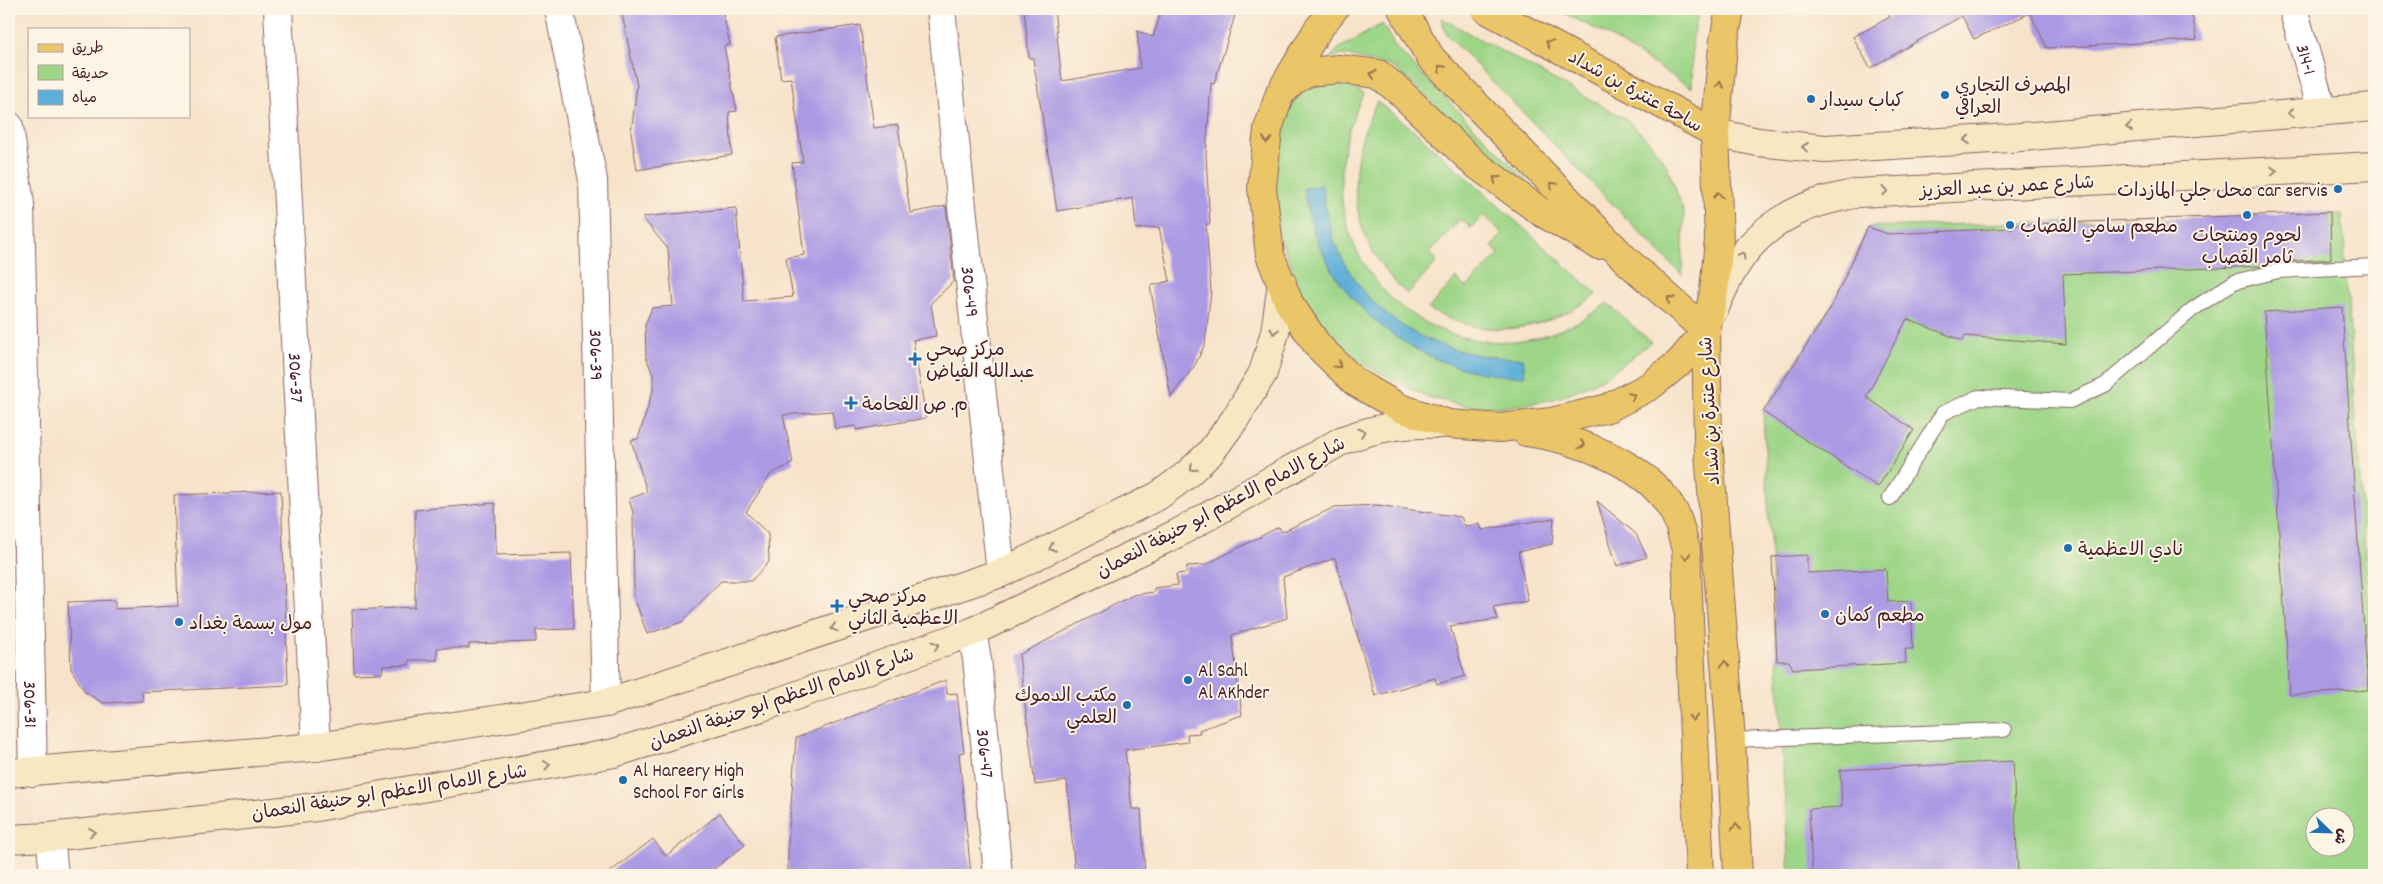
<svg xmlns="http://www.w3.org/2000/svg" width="2383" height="884" font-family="Dekko,'Playpen Sans Arabic',sans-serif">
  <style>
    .green { fill: #9ed688; stroke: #747a5a; fill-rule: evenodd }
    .water { fill: #5daed8; stroke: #546682 }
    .building { fill: #aa9ae4 }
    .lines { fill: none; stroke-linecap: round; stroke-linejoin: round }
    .lane-casing { stroke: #876463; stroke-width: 16 }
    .street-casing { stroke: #876463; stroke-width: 30 }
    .secondary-casing { stroke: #876463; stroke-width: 30 }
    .primary-casing { stroke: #876463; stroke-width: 30 }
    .lane { stroke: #fff; stroke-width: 14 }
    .street { stroke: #fff; stroke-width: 28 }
    .secondary { stroke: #f7e8c3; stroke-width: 28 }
    .primary { stroke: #ebc669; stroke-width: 28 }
    .oneway { stroke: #9a724a }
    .oneway2 { stroke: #a08477 }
    .poi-dot { fill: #1f6fb2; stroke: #fcf5e5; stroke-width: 2 }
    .labels { text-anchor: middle; stroke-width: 4; stroke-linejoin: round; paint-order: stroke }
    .street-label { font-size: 19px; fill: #4a1f2b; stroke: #fcf5e5 }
    .poi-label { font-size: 19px; fill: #4a1f2b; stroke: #fcf5e5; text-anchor: start }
  </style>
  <rect width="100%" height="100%" fill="#fcf5e5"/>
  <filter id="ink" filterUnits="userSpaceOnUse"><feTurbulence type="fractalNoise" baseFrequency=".02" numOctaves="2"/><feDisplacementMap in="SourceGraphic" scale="10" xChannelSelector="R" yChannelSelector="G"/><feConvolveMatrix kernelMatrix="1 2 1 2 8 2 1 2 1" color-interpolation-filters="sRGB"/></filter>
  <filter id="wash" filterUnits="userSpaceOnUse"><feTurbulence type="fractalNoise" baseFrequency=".0096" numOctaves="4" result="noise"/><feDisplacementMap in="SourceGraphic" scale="20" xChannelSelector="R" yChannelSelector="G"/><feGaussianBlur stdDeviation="1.12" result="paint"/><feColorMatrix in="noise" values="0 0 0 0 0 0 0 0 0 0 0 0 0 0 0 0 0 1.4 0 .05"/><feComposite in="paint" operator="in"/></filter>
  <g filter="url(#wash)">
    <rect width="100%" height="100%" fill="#f7e3ca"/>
    <g class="green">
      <polygon points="1556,9 1700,9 1692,36 1692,88 1604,33"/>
      <polygon points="1441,18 1626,119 1649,141 1667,166 1684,213 1682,275 1447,35"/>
      <polygon points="1382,24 1396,48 1536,190 1521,182 1393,67 1344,55 1330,58 1338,49"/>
      <path d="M1319,80L1346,84L1364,94C1276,258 1458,417 1607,303L1651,342L1603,379L1555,399L1506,407L1465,406L1424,396L1363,364L1329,333L1304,299L1279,235L1274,166L1283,121L1298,90Z"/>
      <path d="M1377,102L1410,127L1597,294C1543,333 1487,341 1428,309L1456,278L1466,288L1499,254L1492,246L1503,234L1484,215L1471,228L1461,219L1429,253L1437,262L1407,294C1349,241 1341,170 1377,102Z"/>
      <path d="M2342,214L2374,685V875H1789L1763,412L1830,309L1868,227ZM2316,816H2346V846H2316Z"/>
    </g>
    <path class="water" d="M1322,185C1325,203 1327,221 1333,238C1364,320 1438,359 1523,358L1525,376C1418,379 1316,297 1304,188Z"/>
    <g id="blocks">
      <g class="building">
        <polygon points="621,9 722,9 730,45 724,46 737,111 729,112 732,155 637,170 631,132 637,86"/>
        <polygon points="1024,9 1054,9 1062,81 1140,68 1137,31 1153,37 1162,9 1237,9 1214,84 1211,83 1206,155 1210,224 1206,224 1211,291 1205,344 1195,365 1171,397 1150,286 1170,281 1159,227 1136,229 1133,198 1057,211 1033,58 1029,58"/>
        <polygon points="1886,9 2191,9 2197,40 2047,48 2030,13 1974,39 1962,16 1870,68 1853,37 1890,17"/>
        <polygon points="860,25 874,128 898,125 910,213 946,206 954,281 931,303 936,336 913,340 926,418 856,430 856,426 835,429 832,411 783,415 793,463 771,474 746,512 768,534 769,562 751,581 721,581 682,622 647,634 634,597 633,513 629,499 647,492 631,440 638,439 653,390 653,375 646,357 645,325 652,308 673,306 668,249 642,217 736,208 744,301 793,297 786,258 804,255 792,163 803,162 791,78 781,79 775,37"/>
        <polygon points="2330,212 2331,259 2277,262 2263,266 2063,274 2066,344 1965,336 1963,341 1907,319 1866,397 1914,430 1878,487 1763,412 1830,309 1868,227 1888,234 2013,228 2013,225"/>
        <polygon points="2342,307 2368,690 2290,695 2264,312"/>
        <polygon points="281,491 288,685 142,692 143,701 103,703 85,692 71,669 68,602 115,600 115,609 178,606 174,495"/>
        <polygon points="1597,501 1636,534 1647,557 1617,566"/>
        <polygon points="495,503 496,555 571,553 574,629 536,630 536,642 469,644 469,648 437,648 437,660 409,660 409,665 383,666 382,673 354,674 352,610 415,607 415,510"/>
        <polygon points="1377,505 1461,517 1465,526 1480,524 1482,530 1554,518 1552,544 1518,552 1528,601 1493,607 1498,619 1450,626 1465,676 1437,684 1435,678 1375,696 1335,558 1283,577 1287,618 1232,635 1242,715 1199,730 1200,733 1187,734 1188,742 1125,750 1132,809 1141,809 1145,875 1075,875 1067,781 1035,785 1019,655 1133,595 1154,592 1154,588 1178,585 1176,574 1186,573 1187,566 1205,565 1279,527 1282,532 1335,507"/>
        <polygon points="1807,555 1807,573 1886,569 1888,602 1911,601 1913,649 1905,649 1906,663 1793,669 1789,661 1777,661 1772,557"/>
        <polygon points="946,680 947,694 957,693 964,752 959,753 971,875 788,875 788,845 796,738"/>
        <polygon points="2013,761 2018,875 1812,875 1809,809 1842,807 1840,770"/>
        <polygon points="720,813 745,845 706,875 606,875 653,839 666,856"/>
      </g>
    </g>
  </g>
  <g filter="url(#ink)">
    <use href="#blocks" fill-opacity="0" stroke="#876463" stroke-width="1"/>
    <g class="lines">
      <g class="lane-casing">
        <g id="lane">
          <polyline points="1890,498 1943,413 1979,397 2070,401 2105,385 2193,309 2234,282 2278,271 2374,266"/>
          <polyline points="1731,740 2004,730"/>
        </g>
      </g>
      <g class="street-casing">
        <g id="street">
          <path id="s1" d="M278,9L316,747"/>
          <path id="s2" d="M559,9L593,180L606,703"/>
          <path id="s3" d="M941,9L1001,573"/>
          <path id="s4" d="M2293,9L2322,110"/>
          <path id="s5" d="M9,126L20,204L33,772"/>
          <path id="s6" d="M972,632L977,659L998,875"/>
          <polyline points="50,837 54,875"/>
        </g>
      </g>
      <g class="secondary-casing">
        <g id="secondary">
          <polyline points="1715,133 1758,142 1825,149 2009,138 2374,107"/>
          <path d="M1714,310C1734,260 1755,229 1806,207C1822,200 1841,197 1858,193L2374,166"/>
          <polyline points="9,773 316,747 606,703 1001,573 1158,496 1185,476 1210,453 1235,419 1263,373 1275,332 1282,283"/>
          <path d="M9,839L50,837L317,807L614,753L781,701L972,632L1178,533L1343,440C1378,427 1404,423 1441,424"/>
        </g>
      </g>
      <g class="primary-casing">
        <g id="primary">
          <polyline points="1334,9 1318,29 1280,93 1268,129 1262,188 1270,255 1289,303 1318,346 1355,382 1400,408 1449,424 1500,428 1551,422 1608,408 1650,386 1680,362 1706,331 1714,291 1719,240 1715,133 1723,46 1730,9"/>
          <polyline points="1402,9 1431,58 1626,260 1706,331 1708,439 1731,740 1738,875"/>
          <polyline points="1486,9 1715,133"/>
          <polyline points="1285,89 1293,81 1309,72 1339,69 1378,74 1399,91 1474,163 1541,212 1598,245"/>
          <path d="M1526,432C1578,439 1648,464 1674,512C1680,523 1682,538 1686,549L1700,875"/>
        </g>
      </g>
      <use href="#lane" class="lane"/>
      <use href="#street" class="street"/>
      <use href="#secondary" class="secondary"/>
      <use href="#primary" class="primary"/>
    </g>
    <defs><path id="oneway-chevron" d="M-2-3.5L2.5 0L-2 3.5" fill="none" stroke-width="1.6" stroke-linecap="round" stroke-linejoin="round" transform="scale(1.25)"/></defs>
    <g class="oneway">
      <use href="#oneway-chevron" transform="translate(1549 43) rotate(-151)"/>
      <use href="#oneway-chevron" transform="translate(1441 68) rotate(-134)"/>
      <use href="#oneway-chevron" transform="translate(1373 74) rotate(-161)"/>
      <use href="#oneway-chevron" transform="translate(1720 85) rotate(-85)"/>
      <use href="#oneway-chevron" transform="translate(1267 140) rotate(96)"/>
      <use href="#oneway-chevron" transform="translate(1496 179) rotate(-144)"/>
      <use href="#oneway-chevron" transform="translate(1553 185) rotate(-134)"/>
      <use href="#oneway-chevron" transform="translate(1718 195) rotate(-92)"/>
      <use href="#oneway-chevron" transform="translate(1670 299) rotate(-139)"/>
      <use href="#oneway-chevron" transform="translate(1338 365) rotate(44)"/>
      <use href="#oneway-chevron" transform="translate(1632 396) rotate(-28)"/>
      <use href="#oneway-chevron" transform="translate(1582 445) rotate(20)"/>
      <use href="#oneway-chevron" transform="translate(1686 556) rotate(86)"/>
      <use href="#oneway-chevron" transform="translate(1725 664) rotate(-94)"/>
      <use href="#oneway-chevron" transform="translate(1693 718) rotate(87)"/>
      <use href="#oneway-chevron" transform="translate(1736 827) rotate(-93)"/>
    </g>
    <g class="oneway2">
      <use href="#oneway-chevron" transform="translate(2291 113) rotate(175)"/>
      <use href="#oneway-chevron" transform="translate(2129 127) rotate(175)"/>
      <use href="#oneway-chevron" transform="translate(1967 140) rotate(176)"/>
      <use href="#oneway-chevron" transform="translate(1805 147) rotate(-174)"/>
      <use href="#oneway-chevron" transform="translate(2274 171) rotate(-3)"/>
      <use href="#oneway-chevron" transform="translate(1885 191) rotate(-3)"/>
      <use href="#oneway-chevron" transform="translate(1742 255) rotate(-59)"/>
      <use href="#oneway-chevron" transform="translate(1274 331) rotate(102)"/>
      <use href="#oneway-chevron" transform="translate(1362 432) rotate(-20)"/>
      <use href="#oneway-chevron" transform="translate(1193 468) rotate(137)"/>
      <use href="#oneway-chevron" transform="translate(1052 548) rotate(154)"/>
      <use href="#oneway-chevron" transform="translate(834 628) rotate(162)"/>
      <use href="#oneway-chevron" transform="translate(936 645) rotate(-20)"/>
      <use href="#oneway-chevron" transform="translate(547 765) rotate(-10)"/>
      <use href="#oneway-chevron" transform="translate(92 832) rotate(-6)"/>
    </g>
  </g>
  <g class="poi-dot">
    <circle cx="1945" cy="95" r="5"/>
    <circle cx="1811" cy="99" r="5"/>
    <circle cx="2338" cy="189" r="5"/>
    <circle cx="2247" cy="215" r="5"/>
    <circle cx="2010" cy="225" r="5"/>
    <path d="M912.5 351.5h5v5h5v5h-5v5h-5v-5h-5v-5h5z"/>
    <path d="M848.5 395.5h5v5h5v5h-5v5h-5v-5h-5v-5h5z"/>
    <circle cx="2068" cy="548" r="5"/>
    <path d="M834.5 598.5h5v5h5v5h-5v5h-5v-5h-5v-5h5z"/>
    <circle cx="1825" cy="614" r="5"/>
    <circle cx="179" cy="622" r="5"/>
    <circle cx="1188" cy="680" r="5"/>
    <circle cx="1127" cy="705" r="5"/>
    <circle cx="623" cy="780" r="5"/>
  </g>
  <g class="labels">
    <g class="street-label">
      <text dy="7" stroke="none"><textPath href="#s4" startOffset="52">314-1</textPath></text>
      <text transform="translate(1636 90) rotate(29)" y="7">ساحة عنترة بن شداد</text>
      <text transform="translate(2007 185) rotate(-3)" y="7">شارع عمر بن عبد العزيز</text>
      <text dy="7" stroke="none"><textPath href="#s3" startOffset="284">306-49</textPath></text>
      <text dy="7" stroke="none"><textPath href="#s2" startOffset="349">306-39</textPath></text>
      <text dy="7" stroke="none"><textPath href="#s1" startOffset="369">306-37</textPath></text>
      <text transform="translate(1708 411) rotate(-93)" y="7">شارع عنترة بن شداد</text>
      <text transform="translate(1220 506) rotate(-28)" y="7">شارع الامام الاعظم ابو حنيفة النعمان</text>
      <text transform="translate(781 697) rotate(-19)" y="7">شارع الامام الاعظم ابو حنيفة النعمان</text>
      <text dy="7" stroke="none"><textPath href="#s5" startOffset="579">306-31</textPath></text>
      <text dy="7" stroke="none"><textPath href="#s6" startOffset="122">306-47</textPath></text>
      <text transform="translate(389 791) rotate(-9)" y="7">شارع الامام الاعظم ابو حنيفة النعمان</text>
    </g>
    <g class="poi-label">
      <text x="1955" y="91">المصرف التجاري<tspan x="1955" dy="22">العراقي</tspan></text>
      <text x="1821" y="106">كباب سيدار</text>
      <text x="2328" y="196" text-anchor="end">محل جلي المازدات car servis</text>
      <text x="2020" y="232">مطعم سامي القصاب</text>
      <text x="2247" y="241" text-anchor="middle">لحوم ومنتجات<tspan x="2247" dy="22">ثامر القصاب</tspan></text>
      <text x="926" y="355">مركز صحي<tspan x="926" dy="22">عبدالله الفياض</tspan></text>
      <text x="862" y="410">م. ص الفحامة</text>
      <text x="2078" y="555">نادي الاعظمية</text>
      <text x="848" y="602">مركز صحي<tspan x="848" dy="22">الاعظمية الثاني</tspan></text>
      <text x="1835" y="621">مطعم كمان</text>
      <text x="189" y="629">مول بسمة بغداد</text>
      <text x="1198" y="676">Al Sahl<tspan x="1198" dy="22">Al AKhder</tspan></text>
      <text x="1117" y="701" text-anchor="end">مكتب الدموك<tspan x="1117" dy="22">العلمي</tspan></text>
      <text x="633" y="776">Al Hareery High<tspan x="633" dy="22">School For Girls</tspan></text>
    </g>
  </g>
  <rect width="2383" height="884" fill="none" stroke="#fcf5e5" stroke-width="30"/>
  <rect x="28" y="28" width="162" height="90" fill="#fcf5e5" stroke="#b59f9b"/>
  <rect x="38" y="44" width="25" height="8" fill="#ebc669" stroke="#b59f9b"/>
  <text x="72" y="52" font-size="15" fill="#4a1f2b">طريق</text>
  <rect x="38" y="65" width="25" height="15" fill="#9ed688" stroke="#b59f9b"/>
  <text x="72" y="78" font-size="15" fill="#4a1f2b">حديقة</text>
  <rect x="38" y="90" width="25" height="15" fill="#5daed8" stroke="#b59f9b"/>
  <text x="72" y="102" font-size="15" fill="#4a1f2b">مياه</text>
  <g transform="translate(2330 832) rotate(113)"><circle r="24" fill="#fcf5e5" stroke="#b59f9b"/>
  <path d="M0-4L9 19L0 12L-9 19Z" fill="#1f6fb2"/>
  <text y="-8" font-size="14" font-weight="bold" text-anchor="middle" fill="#4a1f2b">ش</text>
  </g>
</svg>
